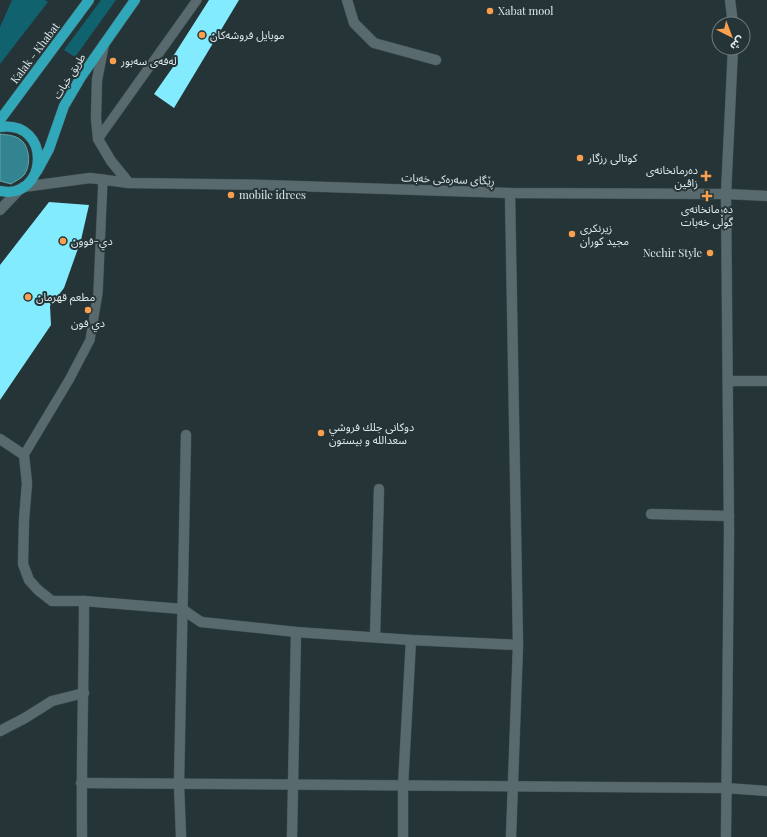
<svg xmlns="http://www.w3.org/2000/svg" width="767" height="837" font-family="'Playfair Display','Noto Sans Arabic',serif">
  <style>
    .green { fill: #0f626e }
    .water { fill: #328491; stroke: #66a2ac }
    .building { fill: #82ebfd }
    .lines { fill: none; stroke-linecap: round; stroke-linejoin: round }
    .service-casing { stroke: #445154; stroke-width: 10 }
    .minor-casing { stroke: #445154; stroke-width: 11 }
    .tertiary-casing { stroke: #445154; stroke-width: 11 }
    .secondary-casing { stroke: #445154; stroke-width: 11 }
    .primary-casing { stroke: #445154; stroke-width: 11 }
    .service { stroke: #596a6e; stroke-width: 9 }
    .minor { stroke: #596a6e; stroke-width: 10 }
    .tertiary { stroke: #596a6e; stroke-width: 10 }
    .secondary { stroke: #596a6e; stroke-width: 10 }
    .primary { stroke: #31a8b9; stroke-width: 10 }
    .poi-dot { fill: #fa9f4e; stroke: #253437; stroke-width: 1.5 }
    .labels { text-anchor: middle; stroke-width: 4; stroke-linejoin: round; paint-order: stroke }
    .poi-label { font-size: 11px; fill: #dfe8ea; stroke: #253437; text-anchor: start }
    .street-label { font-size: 11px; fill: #dfe8ea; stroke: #253437 }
  </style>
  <rect width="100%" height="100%" fill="#253437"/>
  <g class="green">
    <polygon points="12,0 45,0 48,2 0,64 0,27"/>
    <polygon points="101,0 116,0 75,57 64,50"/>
  </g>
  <path class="water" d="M0,134C7,135 15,135 21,140C30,147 31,166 24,175C21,179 15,181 11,184L0,181Z"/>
  <g class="building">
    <polygon points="209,0 239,0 174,108 154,94 173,67 172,58"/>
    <polygon points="49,202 89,205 81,240 64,288 50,306 51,325 0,400 0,265"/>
  </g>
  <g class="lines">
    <g class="service-casing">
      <g id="service">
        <polyline points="98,139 197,0"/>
        <polyline points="24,455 69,380 90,340 98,293 103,179"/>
      </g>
    </g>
    <g class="minor-casing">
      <g id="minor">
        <polyline points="347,0 354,23 374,43 436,60"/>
        <polyline points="730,0 733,24"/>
        <polyline points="728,381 767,381"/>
        <polyline points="0,439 24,455 27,483 24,520 23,564 29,580 38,590 52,601 84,601 182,609 201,622 296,632 411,640 518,645"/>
        <polyline points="651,514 729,516"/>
        <polyline points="375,637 379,489"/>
        <polyline points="0,731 25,718 52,701 84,693"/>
        <polyline points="81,783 725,788 767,791"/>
        <path d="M82,837C81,758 84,680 84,601"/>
        <polyline points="181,837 179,784 186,435"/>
        <polyline points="292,837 296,632"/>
        <polyline points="403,837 403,786 411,640"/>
        <polyline points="726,837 729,533 726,194 733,48"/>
      </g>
    </g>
    <g class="tertiary-casing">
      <g id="tertiary">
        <polyline points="104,44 97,80 96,118 98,139 111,161 129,183"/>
        <polyline points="23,187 90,178 129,183 265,185 510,193 726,194 767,196"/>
        <polyline points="510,193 518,645 511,837"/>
      </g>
    </g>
    <g class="secondary-casing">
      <polyline id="secondary" points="0,210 20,189"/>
    </g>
    <g class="primary-casing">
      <g id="primary">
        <polyline points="0,120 89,0"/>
        <path d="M0,127C53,120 48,201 0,191"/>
        <polyline points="37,171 49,149 64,106 81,77 135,0"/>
      </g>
    </g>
    <use href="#service" class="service"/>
    <use href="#minor" class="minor"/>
    <use href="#tertiary" class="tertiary"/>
    <use href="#secondary" class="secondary"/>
    <use href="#primary" class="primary"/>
  </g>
  <g class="poi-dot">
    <circle cx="490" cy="11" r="4"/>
    <circle cx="202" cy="35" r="4"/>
    <circle cx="113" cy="61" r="4"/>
    <circle cx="580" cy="158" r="4"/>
    <path d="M704 170h4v4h4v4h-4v4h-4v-4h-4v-4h4z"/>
    <circle cx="231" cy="195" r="4"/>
    <path d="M705 190h4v4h4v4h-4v4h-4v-4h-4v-4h4z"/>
    <circle cx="572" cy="234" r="4"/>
    <circle cx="63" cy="241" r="4"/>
    <circle cx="710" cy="253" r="4"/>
    <circle cx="28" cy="297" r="4"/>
    <circle cx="88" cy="310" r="4"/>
    <circle cx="321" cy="433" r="4"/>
  </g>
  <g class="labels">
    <g class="poi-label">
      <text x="498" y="15">Xabat mool</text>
      <text x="210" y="39">موبایل فروشەکان</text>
      <text x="121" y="65">لەفەی سەبور</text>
      <text x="588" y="162">كوتالى رزگار</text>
      <text x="698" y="174" text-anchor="end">دەرمانخانەی<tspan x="698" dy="13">زاڤین</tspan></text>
      <text x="239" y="199">mobile idrees</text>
      <text x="707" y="213" text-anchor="middle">دەرمانخانەی<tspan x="707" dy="13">گوڵی خەبات</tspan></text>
      <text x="580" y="232">زيرنكرى<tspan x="580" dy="13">مجيد كوران</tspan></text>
      <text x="71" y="245">دي-فوون</text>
      <text x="702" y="257" text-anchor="end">Nechir Style</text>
      <text x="36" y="301">مطعم قهرمان</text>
      <text x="88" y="327" text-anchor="middle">دي فون</text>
      <text x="329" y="431">دوكانى جلك فروشي<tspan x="329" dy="13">سعدالله و بيستون</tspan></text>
    </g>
    <g class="street-label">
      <text transform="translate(35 53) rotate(-53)" y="4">Kalak - Khabat</text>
      <text transform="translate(69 76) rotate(-58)" y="4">طريق خبات</text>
      <text transform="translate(448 179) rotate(2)" y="4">ڕێگای سەرەکی خەبات</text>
    </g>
  </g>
  <g transform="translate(731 36) rotate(138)"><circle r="19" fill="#253437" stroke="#6f7c7f"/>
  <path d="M0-3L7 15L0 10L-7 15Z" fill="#fa9f4e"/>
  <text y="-6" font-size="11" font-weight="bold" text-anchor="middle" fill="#dfe8ea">ش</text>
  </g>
</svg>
